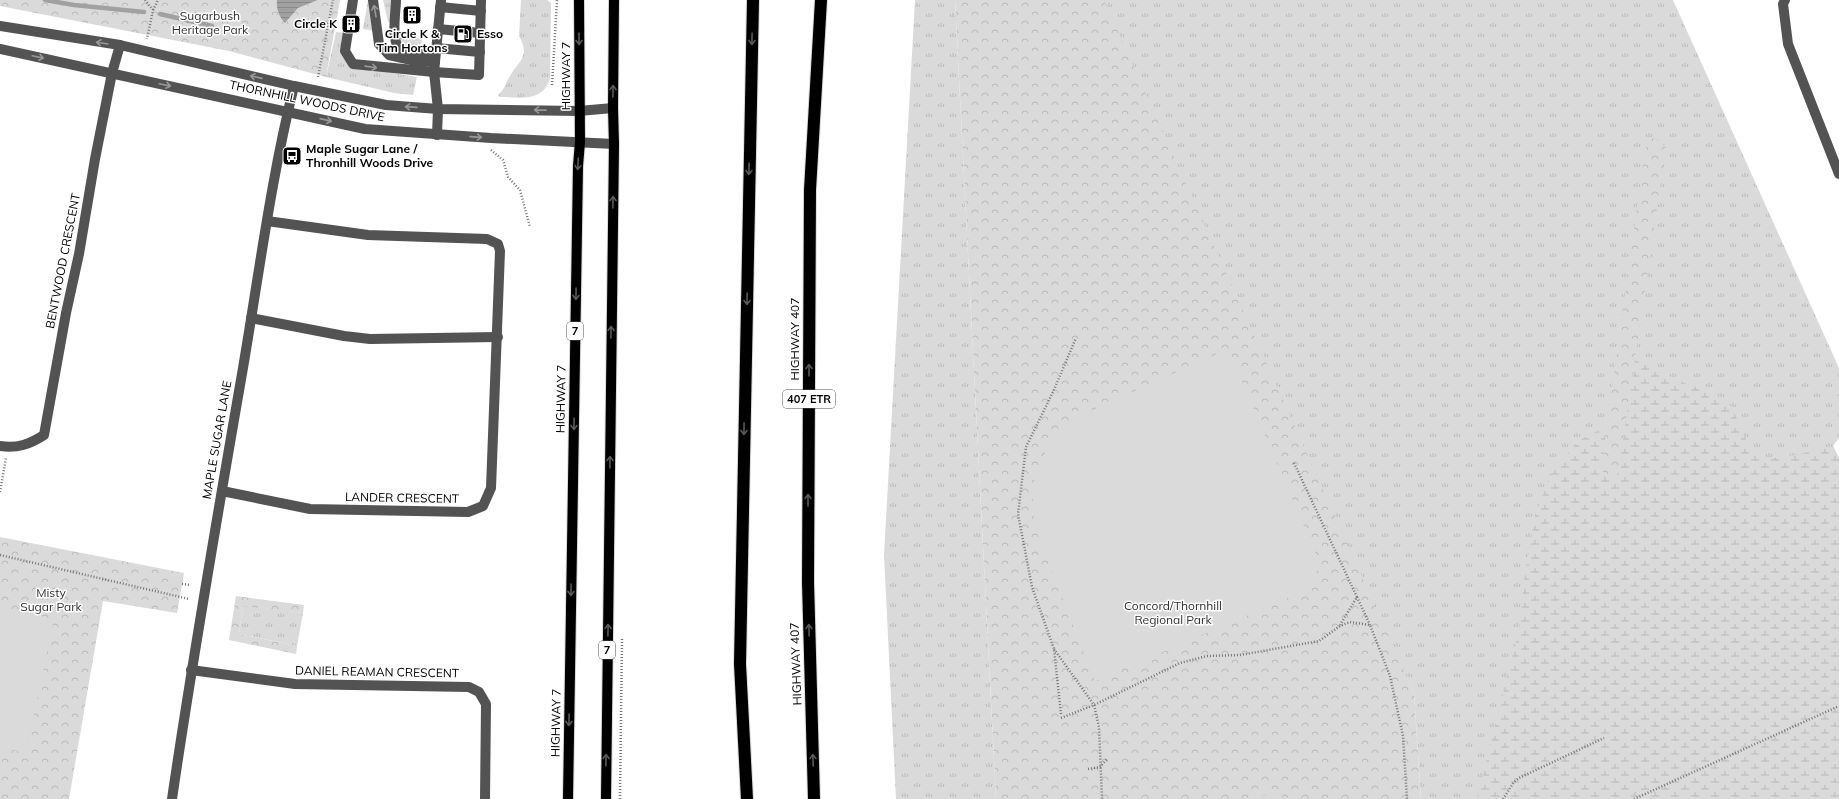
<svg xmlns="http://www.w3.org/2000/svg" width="1839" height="799" font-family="Mulish,sans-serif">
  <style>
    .grass { fill: url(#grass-tufts) }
    .forest { fill: url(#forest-crowns) }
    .wetland { fill: url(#wetland-marsh) }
    .garden { fill: #dadada }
    .water { fill: url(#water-rules) }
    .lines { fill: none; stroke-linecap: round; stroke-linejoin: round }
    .stream { stroke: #a1a1a1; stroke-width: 4.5 }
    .major-casing { stroke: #dbdbdb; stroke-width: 12 }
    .highway-casing { stroke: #dbdbdb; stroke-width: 14 }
    .path { stroke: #757575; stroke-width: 2.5; stroke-dasharray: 1 2; stroke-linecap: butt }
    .minor { stroke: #535353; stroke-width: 10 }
    .major { stroke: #000; stroke-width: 10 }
    .highway { stroke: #000; stroke-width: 12 }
    .oneway { stroke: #989898 }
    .oneway2 { stroke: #595959 }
    .labels { text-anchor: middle; stroke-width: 3; stroke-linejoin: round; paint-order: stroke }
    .shield { fill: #fff; stroke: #4c4c4c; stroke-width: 1 }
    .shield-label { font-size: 11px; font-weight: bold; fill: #000 }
    .park-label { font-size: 12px; fill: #313131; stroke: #fff }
    .poi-label { font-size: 12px; font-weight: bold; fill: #000; stroke: #fff; text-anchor: start }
    .street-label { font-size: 12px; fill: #000; stroke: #fff }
  </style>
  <defs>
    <pattern id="grass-tufts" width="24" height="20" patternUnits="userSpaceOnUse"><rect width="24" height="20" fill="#dadada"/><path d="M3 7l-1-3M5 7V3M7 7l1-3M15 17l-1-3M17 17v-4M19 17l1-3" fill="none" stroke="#b9b9b9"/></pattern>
    <pattern id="forest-crowns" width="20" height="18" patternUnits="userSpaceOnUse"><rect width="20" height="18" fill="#dadada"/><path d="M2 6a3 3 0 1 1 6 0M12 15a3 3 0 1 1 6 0" fill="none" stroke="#b9b9b9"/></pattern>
    <pattern id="wetland-marsh" width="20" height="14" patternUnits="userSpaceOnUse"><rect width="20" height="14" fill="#dadada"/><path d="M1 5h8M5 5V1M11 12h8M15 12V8" fill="none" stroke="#b9b9b9"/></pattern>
    <pattern id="water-rules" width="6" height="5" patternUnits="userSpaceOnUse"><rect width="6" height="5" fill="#a1a1a1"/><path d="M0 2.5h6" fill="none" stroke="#898989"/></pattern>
  </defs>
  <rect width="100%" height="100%" fill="#fff"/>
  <g class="grass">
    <polygon points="368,0 371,0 375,31 363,29"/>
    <polygon points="383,0 394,0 393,21 388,22"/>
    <path d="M521,0H547L551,3L550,78C543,103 520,97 500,97L498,95C505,89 505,84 510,76C518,61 531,57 519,36Z"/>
    <polygon points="915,0 955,0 996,799 896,799 884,555"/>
    <polygon points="1082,0 1673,0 1839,368 1839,438 1833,446 1839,458 1839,799 1421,799 1414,693"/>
    <polygon points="336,32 348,33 347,59 387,72 417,77 413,95 394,93 326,77"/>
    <polygon points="399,37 422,38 421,47 405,46"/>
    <polygon points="243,605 303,613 297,646 239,634"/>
  </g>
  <g class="forest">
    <polygon points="0,0 278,0 285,23 298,8 318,0 340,0 326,77 229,51 0,6"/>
    <polygon points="955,0 1104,0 1414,693 1421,799 996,799"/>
    <polygon points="1652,138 1660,141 1666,148 1618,473 1611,482 1601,469 1645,149"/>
    <polygon points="0,537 184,573 177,613 103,601 69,799 0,799"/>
    <polygon points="236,596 304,605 303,613 243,606 239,634 297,646 296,654 229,640"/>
  </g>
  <path class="wetland" d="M1635,360L1691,386L1710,390L1732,407L1747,442L1757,457C1782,461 1809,451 1833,446L1839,458V799H1477L1519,629L1525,574L1535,515L1551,474L1578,441L1607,426L1601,469L1611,482L1618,473Z"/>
  <g class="garden">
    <path d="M1228,349L1320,564L1311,588L1095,681L1038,536C1023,482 1040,442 1086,413Z"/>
    <polygon points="0,608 54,619 26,753 0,747"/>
    <polygon points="1265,795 1293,799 1246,799"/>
  </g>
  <path class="water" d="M277,0H318L298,8L285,23C279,17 276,8 277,0Z"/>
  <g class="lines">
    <g class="stream">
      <polyline points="45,0 74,5 144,12"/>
      <polyline points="160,14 212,26"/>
    </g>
    <g class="major-casing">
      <g id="major">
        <polyline points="568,799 578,166 580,142 579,0"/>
        <polyline points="606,799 614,144 613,108 614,0"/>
      </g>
    </g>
    <g class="highway-casing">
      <g id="highway">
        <polyline points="747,799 740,664 753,0"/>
        <polyline points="814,799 808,582 810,190 821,0"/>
      </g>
    </g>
    <g class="path">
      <polyline points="145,0 153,10 147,39"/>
      <polyline points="153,10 158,0"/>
      <polyline points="318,77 333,0"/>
      <polyline points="552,85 557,0"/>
      <polyline points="491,150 503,160 508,177 520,190 530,227"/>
      <polyline points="1294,463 1357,597 1340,625"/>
      <polyline points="0,492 6,458"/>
      <polyline points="0,555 189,599"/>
      <polyline points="182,584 191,585"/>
      <polyline points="1357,597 1370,625"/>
      <polyline points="1054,649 1094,705 1099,727 1102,799"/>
      <polyline points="1061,714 1054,649 1032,587 1018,514 1026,447 1053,392 1076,338"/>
      <polyline points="1061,718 1094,705 1180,663 1207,656 1240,655 1319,641 1340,626 1350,622 1370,625 1390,676 1403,736 1407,799"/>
      <polyline points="1088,769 1100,767 1107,759"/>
      <polyline points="620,799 622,638"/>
      <polyline points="1503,799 1514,782 1519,778 1604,738"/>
      <polyline points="1634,799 1839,706"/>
    </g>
    <g class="minor">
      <polyline points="353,0 345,51 353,64 434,72 441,0"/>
      <polyline points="373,0 379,44 389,55 416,61 435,62"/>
      <path d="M396,0C396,13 389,47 404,52C413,55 426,53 435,54"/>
      <polyline points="1785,0 1783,4 1788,44 1839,174"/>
      <polyline points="440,7 481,11"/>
      <polyline points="0,26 120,45 294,86 386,105 438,109 579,111 613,108"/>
      <polyline points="438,29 480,33"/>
      <polyline points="436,48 480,52"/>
      <polyline points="0,49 365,129 491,138 614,144"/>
      <polyline points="437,135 438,109 434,72 479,75 481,0"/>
      <polyline points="251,318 344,336 370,339 498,337"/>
      <path d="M0,446C17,449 30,444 44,435L66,313L79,254L95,159L112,73L120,45"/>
      <polyline points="222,491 310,509 468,512 483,506 491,488 500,251 498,244 487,239 368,235 267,221"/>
      <polyline points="191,670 295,684 469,687 479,692 486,704 485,799"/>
      <path d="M172,799C193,655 218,512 243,368C259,274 271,179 294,86"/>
    </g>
    <use href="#major" class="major"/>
    <use href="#highway" class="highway"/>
  </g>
  <defs><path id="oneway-shaft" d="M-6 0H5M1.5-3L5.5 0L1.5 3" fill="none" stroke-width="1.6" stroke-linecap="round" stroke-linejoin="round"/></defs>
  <g class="oneway">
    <use href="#oneway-shaft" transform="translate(375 11) rotate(-100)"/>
    <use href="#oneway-shaft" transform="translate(102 43) rotate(-171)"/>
    <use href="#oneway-shaft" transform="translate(38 57) rotate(12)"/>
    <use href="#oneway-shaft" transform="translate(371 67) rotate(8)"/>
    <use href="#oneway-shaft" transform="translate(256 77) rotate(-167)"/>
    <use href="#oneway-shaft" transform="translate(165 85) rotate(12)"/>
    <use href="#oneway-shaft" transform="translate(411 107) rotate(-176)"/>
    <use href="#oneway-shaft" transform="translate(540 110) rotate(-179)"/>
    <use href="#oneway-shaft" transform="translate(326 120) rotate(13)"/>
    <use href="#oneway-shaft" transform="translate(476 137) rotate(4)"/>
  </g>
  <g class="oneway2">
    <use href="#oneway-shaft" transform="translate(579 39) rotate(90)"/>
    <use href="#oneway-shaft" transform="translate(752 39) rotate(91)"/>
    <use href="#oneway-shaft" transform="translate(613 91) rotate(-89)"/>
    <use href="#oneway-shaft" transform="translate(578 164) rotate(93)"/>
    <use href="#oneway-shaft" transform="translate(749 169) rotate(91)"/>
    <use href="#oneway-shaft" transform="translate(613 202) rotate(-89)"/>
    <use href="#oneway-shaft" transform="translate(576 294) rotate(91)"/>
    <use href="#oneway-shaft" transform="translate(747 299) rotate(91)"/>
    <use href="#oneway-shaft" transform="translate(611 332) rotate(-89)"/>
    <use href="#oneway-shaft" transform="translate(809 370) rotate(-90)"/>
    <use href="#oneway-shaft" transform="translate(574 424) rotate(91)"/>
    <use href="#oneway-shaft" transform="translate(744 429) rotate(91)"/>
    <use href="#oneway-shaft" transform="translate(610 462) rotate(-89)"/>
    <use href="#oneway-shaft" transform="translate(808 500) rotate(-90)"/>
    <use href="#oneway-shaft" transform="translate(571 590) rotate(91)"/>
    <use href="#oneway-shaft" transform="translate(608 630) rotate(-89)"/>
    <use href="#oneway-shaft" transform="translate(809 630) rotate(-92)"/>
    <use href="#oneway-shaft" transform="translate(569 720) rotate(91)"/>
    <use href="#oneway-shaft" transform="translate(606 760) rotate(-89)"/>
    <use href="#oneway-shaft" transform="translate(813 760) rotate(-92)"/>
  </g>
  <defs>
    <g id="building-square" transform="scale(1)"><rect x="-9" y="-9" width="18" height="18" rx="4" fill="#000" stroke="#fff"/><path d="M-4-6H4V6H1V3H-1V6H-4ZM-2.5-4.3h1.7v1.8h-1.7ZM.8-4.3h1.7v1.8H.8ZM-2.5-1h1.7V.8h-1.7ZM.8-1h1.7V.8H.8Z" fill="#fff"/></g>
    <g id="fuel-square" transform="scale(1)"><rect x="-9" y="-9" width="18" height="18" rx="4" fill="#000" stroke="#fff"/><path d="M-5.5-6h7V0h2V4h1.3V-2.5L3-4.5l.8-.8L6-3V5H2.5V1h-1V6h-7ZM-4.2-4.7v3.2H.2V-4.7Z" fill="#fff"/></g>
    <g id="bus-square" transform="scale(1)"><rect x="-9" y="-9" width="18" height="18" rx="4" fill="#000" stroke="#fff"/><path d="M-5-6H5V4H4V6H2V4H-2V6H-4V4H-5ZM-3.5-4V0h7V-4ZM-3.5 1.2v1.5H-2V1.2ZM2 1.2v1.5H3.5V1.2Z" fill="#fff"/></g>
  </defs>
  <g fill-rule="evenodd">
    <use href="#building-square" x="412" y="15"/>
    <use href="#building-square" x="351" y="24"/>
    <use href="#fuel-square" x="463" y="34"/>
    <use href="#bus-square" x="292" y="156"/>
  </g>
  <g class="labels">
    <g class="shield">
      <rect x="567" y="322" width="16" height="18" rx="3"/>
      <rect x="783" y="390" width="52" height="18" rx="3"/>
      <rect x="599" y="641" width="16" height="18" rx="3"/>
    </g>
    <g class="shield-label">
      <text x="575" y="335">7</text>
      <text x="809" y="403">407 ETR</text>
      <text x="607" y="654">7</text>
    </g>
    <g class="park-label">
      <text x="210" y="20">Sugarbush<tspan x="210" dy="14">Heritage Park</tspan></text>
      <text x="51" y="597">Misty<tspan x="51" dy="14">Sugar Park</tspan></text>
      <text x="1173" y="610">Concord/Thornhill<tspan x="1173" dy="14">Regional Park</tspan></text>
    </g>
    <g class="poi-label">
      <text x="337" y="28" text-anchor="end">Circle K</text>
      <text x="412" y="38" text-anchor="middle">Circle K &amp;<tspan x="412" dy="14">Tim Hortons</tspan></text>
      <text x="477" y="38">Esso</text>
      <text x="306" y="153">Maple Sugar Lane /<tspan x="306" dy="14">Thronhill Woods Drive</tspan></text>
    </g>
    <g class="street-label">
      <text transform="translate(566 76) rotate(-90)" y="4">HIGHWAY 7</text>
      <text transform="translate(307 101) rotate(12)" y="4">THORNHILL WOODS DRIVE</text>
      <text transform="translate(63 261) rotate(-79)" y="4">BENTWOOD CRESCENT</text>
      <text transform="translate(795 339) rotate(-90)" y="4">HIGHWAY 407</text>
      <text transform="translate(561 399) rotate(-89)" y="4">HIGHWAY 7</text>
      <text transform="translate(217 440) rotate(-80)" y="4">MAPLE SUGAR LANE</text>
      <text transform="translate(402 498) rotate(1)" y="4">LANDER CRESCENT</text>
      <text transform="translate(796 664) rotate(-92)" y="4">HIGHWAY 407</text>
      <text transform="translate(377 672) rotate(1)" y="4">DANIEL REAMAN CRESCENT</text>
      <text transform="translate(556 723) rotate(-89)" y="4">HIGHWAY 7</text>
    </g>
  </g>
</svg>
